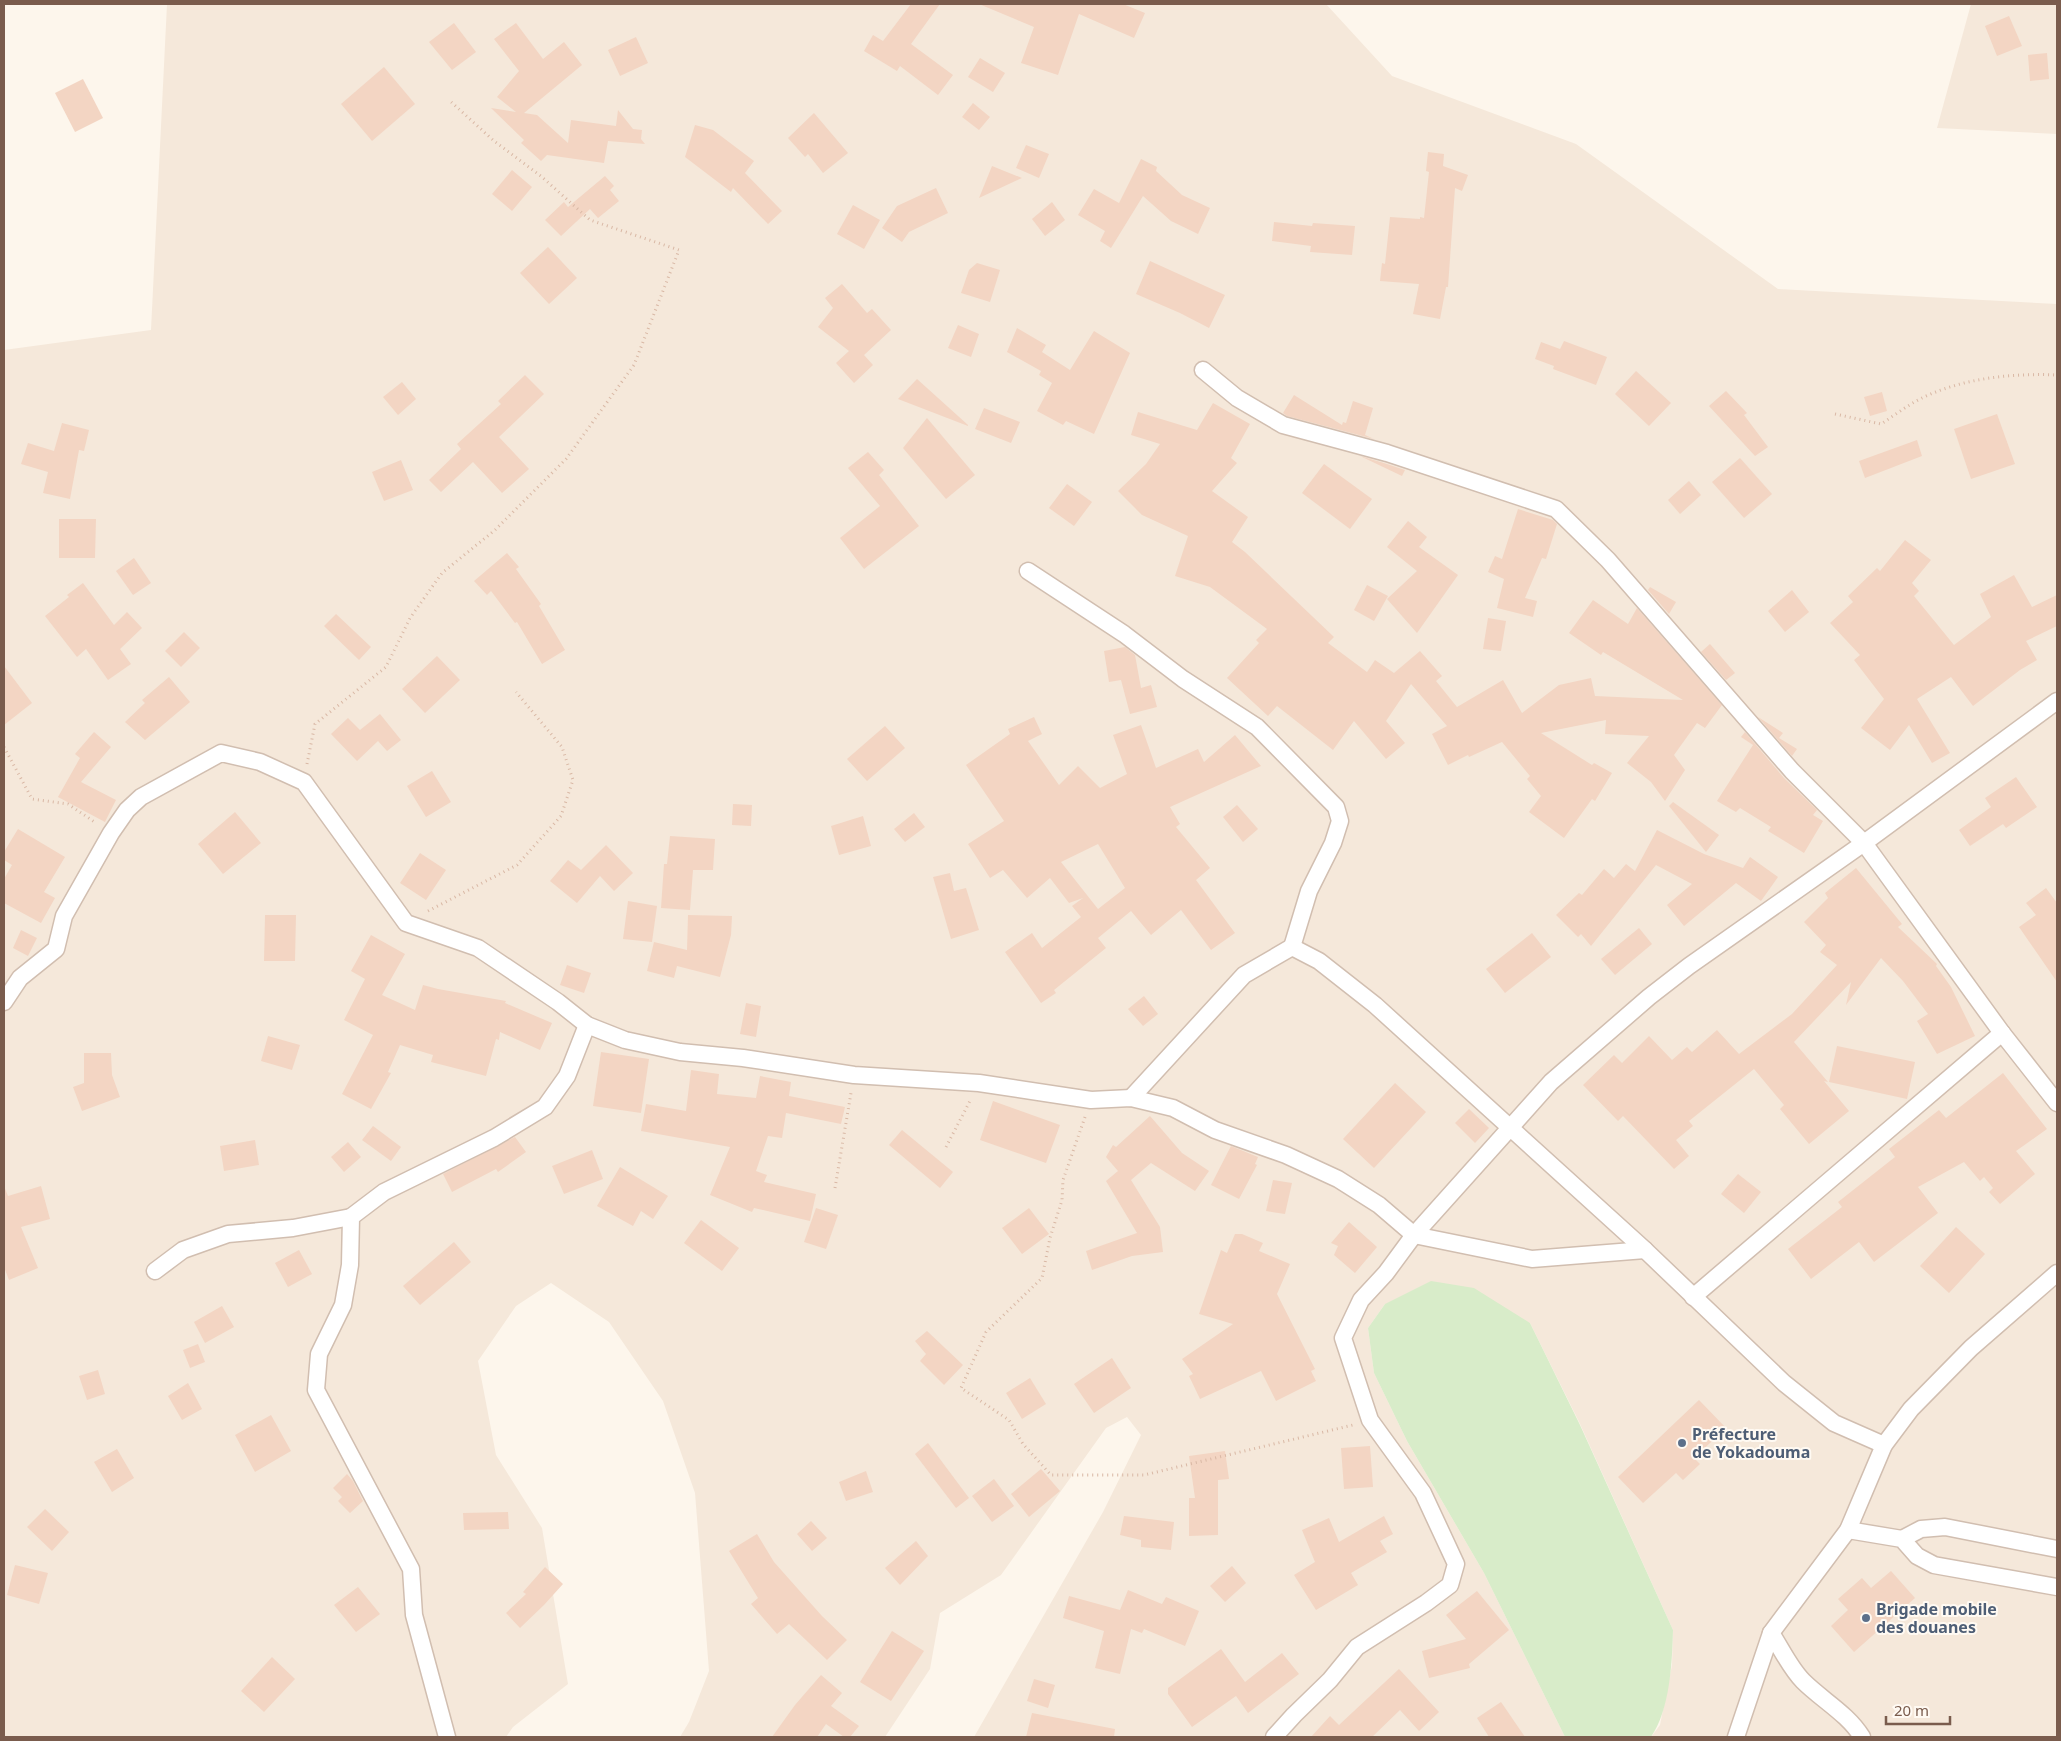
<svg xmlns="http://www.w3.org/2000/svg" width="2061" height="1741" font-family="'Noto Sans',sans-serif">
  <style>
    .residential { fill: #f5e8da }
    .green { fill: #d8ecc9 }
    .building { fill: #f3d5c3; fill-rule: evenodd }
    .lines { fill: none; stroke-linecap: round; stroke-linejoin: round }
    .minor-casing { stroke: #d1beb0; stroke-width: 19 }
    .path { stroke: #d9b8a5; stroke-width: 3; stroke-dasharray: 1 4; stroke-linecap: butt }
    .minor { stroke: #fff; stroke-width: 16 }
    .service-dot { fill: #5c6f8a; stroke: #fffaf3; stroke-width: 2 }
    .labels { text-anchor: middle; stroke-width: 4; stroke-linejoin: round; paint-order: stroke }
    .service-label { font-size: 16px; font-weight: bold; fill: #4e5e75; stroke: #fffaf3; text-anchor: start }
  </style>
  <rect width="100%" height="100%" fill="#fdf6ec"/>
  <g class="residential">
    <polygon points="167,4 1326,4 1392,76 1576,144 1778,289 2057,304 2057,1737 1651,1737 1660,1725 1672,1665 1673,1630 1580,1424 1530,1323 1385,1304 1368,1328 1374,1373 1407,1441 1484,1573 1565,1737 974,1737 1103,1512 1141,1435 1127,1417 1106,1428 1001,1575 940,1613 930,1669 885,1737 680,1737 689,1722 709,1671 695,1493 663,1401 609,1322 551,1283 516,1306 478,1361 496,1455 542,1528 568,1684 513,1727 506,1737 4,1737 4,350 151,330"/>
    <polygon points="1971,4 2057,4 2057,134 1937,128"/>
  </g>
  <path class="green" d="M1431,1281L1474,1288L1530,1323L1580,1425L1673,1630C1672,1664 1670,1709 1651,1737H1565L1484,1573L1407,1441L1374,1373L1368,1328L1385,1304Z"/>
  <g class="building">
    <polygon points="911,4 940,4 911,44 953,75 938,95 900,66 897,71 864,51 873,35 883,41"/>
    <polygon points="979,4 1123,4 1145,13 1134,38 1079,14 1058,75 1021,63 1034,27"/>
    <polygon points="2009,16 2022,46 1997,56 1985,26"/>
    <polygon points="454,23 476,52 452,70 429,42"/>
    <polygon points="516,23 543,59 564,42 582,65 524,113 537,115 568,143 571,120 616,126 618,110 633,129 642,130 641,139 645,144 608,141 604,163 547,155 541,161 521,143 524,140 491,108 516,112 497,97 519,71 494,39"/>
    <polygon points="636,37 648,63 620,76 608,50"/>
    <polygon points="2047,53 2049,79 2030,81 2028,55"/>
    <polygon points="980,58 1005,73 993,92 968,77"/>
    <polygon points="384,67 415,104 372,141 341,104"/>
    <polygon points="83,79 103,118 75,132 55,93"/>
    <polygon points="973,103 990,117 979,130 962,117"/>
    <polygon points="814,113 848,153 823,173 808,154 805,157 788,138"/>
    <polygon points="695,125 713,130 754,161 745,173 782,211 768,224 733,188 731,192 685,157"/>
    <polygon points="1026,145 1049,154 1039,178 1016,168"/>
    <polygon points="1428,152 1444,154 1443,166 1468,175 1462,191 1455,188 1448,287 1446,287 1440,319 1413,314 1419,284 1380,281 1382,263 1385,264 1390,217 1420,219 1420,217 1424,218 1429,172 1426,171"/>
    <polygon points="1141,159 1157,167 1156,171 1182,195 1210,208 1198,234 1171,221 1143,196 1111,248 1100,241 1105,231 1078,215 1094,189 1119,203"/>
    <polygon points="992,166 1022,178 979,198"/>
    <polygon points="512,170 532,187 512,211 492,194"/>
    <polygon points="605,176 614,186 610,190 619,201 598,218 590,209 561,236 545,220 564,202 568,207"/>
    <polygon points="936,188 948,213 909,232 902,242 882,228 897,206"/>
    <polygon points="1052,202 1065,220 1045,236 1032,219"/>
    <polygon points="853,205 880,220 864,249 837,234"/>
    <polygon points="1274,222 1312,226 1313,223 1355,226 1352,255 1310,252 1311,246 1272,241"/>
    <polygon points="548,247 577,278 549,304 520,273"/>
    <polygon points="1150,261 1225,295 1209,328 1180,313 1136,294"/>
    <polygon points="977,263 1000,270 990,302 961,293 969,270"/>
    <polygon points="842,284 867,313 872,309 891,330 864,355 873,365 854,383 836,363 849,351 818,327 833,308 825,298"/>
    <polygon points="958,325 979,334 971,357 948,348"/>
    <polygon points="1017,328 1046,345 1042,352 1070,370 1094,331 1130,353 1094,434 1066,421 1063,425 1037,411 1052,383 1039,375 1041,371 1007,352"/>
    <polygon points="1564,341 1607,357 1596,385 1553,369 1554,366 1535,359 1541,342 1560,349"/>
    <polygon points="1636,371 1671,403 1649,426 1615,394"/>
    <polygon points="525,375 544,394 499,437 529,469 502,493 473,462 441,492 429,480 461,449 457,444 501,404 498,401"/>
    <polygon points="917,379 968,425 968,426 898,399"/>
    <polygon points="402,382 416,399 398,415 383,397"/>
    <polygon points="1726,391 1747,413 1744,415 1768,447 1755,456 1709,406"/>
    <polygon points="1882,392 1887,411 1870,416 1864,397"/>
    <polygon points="1294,395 1342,425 1343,422 1346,423 1353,401 1373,408 1365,435 1374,439 1287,416 1283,413"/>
    <polygon points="1213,403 1250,424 1231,458 1237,463 1212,491 1248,517 1232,542 1245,552 1334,637 1328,643 1367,672 1375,660 1394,673 1420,651 1442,676 1436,681 1457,707 1503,680 1522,713 1559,685 1591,678 1595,696 1683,700 1603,652 1601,655 1569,633 1593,600 1628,624 1637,608 1722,705 1705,728 1697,723 1674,755 1685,770 1665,801 1651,782 1627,763 1649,736 1605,734 1606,720 1541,733 1592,765 1594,763 1612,773 1595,801 1592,799 1564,838 1529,812 1541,796 1527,779 1530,776 1502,742 1469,757 1468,755 1448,765 1432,734 1447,726 1411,684 1386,721 1405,743 1386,759 1354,721 1333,750 1277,706 1268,716 1227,678 1259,643 1256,640 1267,629 1210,587 1175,576 1188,536 1142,515 1118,491 1146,464 1160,444 1131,435 1138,412 1197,430"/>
    <polygon points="984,408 1020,422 1011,443 975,429"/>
    <polygon points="1997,414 2015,464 1971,479 1954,429"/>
    <polygon points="927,418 975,475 946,499 903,448"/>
    <polygon points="62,423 89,430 84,451 79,450 70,499 43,493 48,472 21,464 28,443 54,451"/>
    <polygon points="1917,440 1922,456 1865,478 1859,461"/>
    <polygon points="868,452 884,470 879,475 919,526 864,569 840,538 880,506 848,468"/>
    <polygon points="1360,456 1384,463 1405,470 1402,476"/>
    <polygon points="1740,458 1772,494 1744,518 1712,482"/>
    <polygon points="401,460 413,490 384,501 372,472"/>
    <polygon points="1324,464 1372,499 1350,529 1302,493"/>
    <polygon points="1689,481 1701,495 1680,514 1668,500"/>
    <polygon points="1067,484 1092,502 1074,526 1049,508"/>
    <polygon points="1518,509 1553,520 1557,524 1546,559 1542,558 1525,598 1537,601 1533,617 1497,608 1504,579 1488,572 1495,556 1502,559"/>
    <polygon points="59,519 96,519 95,558 59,558"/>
    <polygon points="1408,521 1427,537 1419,547 1458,575 1417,633 1387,599 1417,571 1387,547"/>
    <polygon points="1905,540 1931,560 1912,583 1919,591 1914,596 1954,645 1991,617 1980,594 2014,575 2032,607 2057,595 2057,626 2026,641 2037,660 2020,670 1973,706 1951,677 1917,699 1950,753 1932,763 1909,725 1890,750 1861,728 1884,699 1854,660 1860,655 1830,623 1853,602 1848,596 1877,568 1880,571"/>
    <polygon points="507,553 519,567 516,569 541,604 539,606 565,650 542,664 517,622 515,623 491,591 487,595 474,581"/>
    <polygon points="134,558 151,583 133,595 116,571"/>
    <polygon points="83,583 114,625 127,612 142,628 120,649 131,664 108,680 86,649 77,657 45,616 69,597 67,595"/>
    <polygon points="1367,585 1388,596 1374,621 1354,610"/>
    <polygon points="1650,587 1676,602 1669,614 1648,590"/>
    <polygon points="1792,590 1809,612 1785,632 1768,611"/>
    <polygon points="336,614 371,647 359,660 324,626"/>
    <polygon points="1488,618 1506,621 1501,651 1483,649"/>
    <polygon points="184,632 200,648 181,667 165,651"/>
    <polygon points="1710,644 1735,673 1726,680 1701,652"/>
    <polygon points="1125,647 1135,655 1141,688 1151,685 1157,707 1130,714 1121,680 1109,682 1104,651"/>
    <polygon points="437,656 460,680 425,713 402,689"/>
    <polygon points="4,666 32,703 4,725"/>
    <polygon points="169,677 190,702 145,740 125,722 145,703 142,700"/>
    <polygon points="380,714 401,740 387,751 378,741 357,761 331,734 348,718 360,730"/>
    <path d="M1034,717L1042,734L1028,741L1059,785L1078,766L1100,788L1127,774L1113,735L1141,725L1156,768L1198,749L1204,762L1235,735L1261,766L1170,807L1180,824L1176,827L1210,868L1196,880L1235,933L1211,950L1181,910L1151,935L1131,911L1098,938L1106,948L1054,990L1056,993L1041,1003L1005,952L1032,933L1042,948L1081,917L1072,906L1083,898L1069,903L1050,878L1027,898L1003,870L990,878L968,844L1004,821L966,765L1010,734L1008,729ZM1098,844L1125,888L1098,909L1061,862Z"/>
    <polygon points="1758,717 1783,733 1779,738 1797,749 1792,756"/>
    <polygon points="885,726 905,748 867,781 847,759"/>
    <polygon points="94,732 111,747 81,782 116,800 105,822 58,797 80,758 75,754"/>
    <polygon points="1745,732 1784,778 1817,810 1813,815 1823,821 1804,853 1768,831 1771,827 1740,808 1736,812 1717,801 1753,745 1741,737"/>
    <polygon points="432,771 451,802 426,817 407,786"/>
    <polygon points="2016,777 2037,807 2006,828 2003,824 1970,846 1959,830 1991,807 1985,798"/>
    <polygon points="1673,802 1719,835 1706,852 1669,806"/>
    <polygon points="733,804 752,805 751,826 732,825"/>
    <polygon points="1237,805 1258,829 1243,842 1223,817"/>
    <polygon points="235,812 261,843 223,874 198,844"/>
    <polygon points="914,813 925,827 905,842 894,829"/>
    <polygon points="863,816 871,846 839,855 831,826"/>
    <polygon points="18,829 65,857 44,892 55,898 41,923 4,903 4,879 12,865 4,860 4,852"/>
    <polygon points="1657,830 1704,854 1743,868 1750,857 1778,877 1761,901 1736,883 1684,926 1667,905 1692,884 1656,865 1591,946 1581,934 1578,937 1556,915 1579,893 1582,895 1604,869 1614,878 1626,864 1635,871"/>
    <polygon points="670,836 715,839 713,870 693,870 690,910 661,908 664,864 667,864"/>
    <polygon points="606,845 633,873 614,891 600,876 577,903 550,881 568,860 581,870"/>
    <polygon points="420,853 446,870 426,900 400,883"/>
    <polygon points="1856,868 1902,924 1898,927 1937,964 1936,966 1951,987 1975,1036 1937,1054 1917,1021 1928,1014 1903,981 1881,958 1846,1005 1851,982 1794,1042 1828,1082 1824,1081 1849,1111 1809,1144 1780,1109 1784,1105 1754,1069 1689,1121 1693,1126 1676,1140 1689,1156 1674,1169 1623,1116 1618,1121 1583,1085 1614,1055 1622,1063 1649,1036 1672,1060 1687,1047 1692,1052 1717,1030 1739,1054 1792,1014 1837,965 1820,952 1826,945 1804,922 1828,898 1825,893"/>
    <polygon points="950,873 954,891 966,888 979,930 951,939 933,877"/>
    <polygon points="2046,888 2057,903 2057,982 2019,927 2036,915 2026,903"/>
    <polygon points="628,901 657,906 652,942 623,939"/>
    <polygon points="265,915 296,915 295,961 264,961"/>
    <polygon points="688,915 732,916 731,935 720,977 677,966 674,978 647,971 654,942 687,950"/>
    <polygon points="1639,928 1652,944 1615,975 1601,959"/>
    <polygon points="21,930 37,938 28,956 13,948"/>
    <polygon points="1532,933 1551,957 1505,993 1486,969"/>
    <polygon points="371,935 405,954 382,995 415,1010 423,985 438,989 506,1001 505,1003 552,1023 540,1050 500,1032 499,1040 496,1039 486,1076 431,1062 433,1055 400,1045 388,1072 391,1073 371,1109 342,1094 373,1035 344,1020 365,979 351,971"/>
    <polygon points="567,965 591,973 584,993 560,985"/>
    <polygon points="1144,996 1158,1014 1143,1026 1128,1009"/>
    <polygon points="746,1003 761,1006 756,1037 740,1034"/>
    <polygon points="268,1036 300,1045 292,1070 261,1061"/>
    <polygon points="1837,1046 1915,1062 1907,1099 1829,1082"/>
    <polygon points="601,1052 649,1059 641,1113 593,1106"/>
    <polygon points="84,1053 111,1053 112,1075 120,1097 82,1111 73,1087 84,1083"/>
    <polygon points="691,1070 719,1074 717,1094 756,1098 760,1076 791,1082 789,1096 845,1107 841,1124 786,1113 782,1138 768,1136 756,1171 767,1175 764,1182 816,1194 810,1221 754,1208 752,1212 710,1195 730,1147 641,1131 646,1104 686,1111"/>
    <polygon points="2003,1073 2047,1129 2016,1151 2035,1174 2000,1204 1989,1192 1993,1188 1984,1177 1980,1181 1964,1162 1918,1187 1938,1213 1874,1262 1859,1242 1811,1279 1788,1249 1842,1207 1838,1202 1895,1157 1889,1149 1939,1110 1946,1118"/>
    <polygon points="1395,1083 1426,1112 1374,1168 1343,1139"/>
    <polygon points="993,1101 1060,1125 1046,1163 980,1140"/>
    <polygon points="1469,1109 1489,1128 1475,1143 1455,1123"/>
    <polygon points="1150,1116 1182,1153 1209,1171 1195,1191 1151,1163 1131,1180 1160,1227 1163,1252 1132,1256 1092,1270 1086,1251 1137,1233 1106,1181 1118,1171 1106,1157 1113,1145 1116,1147"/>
    <polygon points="373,1126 401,1147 391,1161 362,1140"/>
    <polygon points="902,1130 953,1172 940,1188 889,1145"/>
    <polygon points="515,1137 526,1152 498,1172 496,1169 452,1192 443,1174"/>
    <polygon points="255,1140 259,1165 224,1171 220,1146"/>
    <polygon points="348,1142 361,1157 344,1172 331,1157"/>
    <polygon points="1231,1146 1258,1157 1255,1164 1257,1165 1239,1199 1211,1185"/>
    <polygon points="592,1150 603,1179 564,1194 552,1166"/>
    <polygon points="620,1167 668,1196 653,1219 641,1211 633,1226 597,1206"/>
    <polygon points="1738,1174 1761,1192 1744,1213 1721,1194"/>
    <polygon points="1273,1180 1292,1183 1285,1214 1266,1211"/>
    <polygon points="4,1186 8,1196 41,1186 50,1219 21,1227 38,1268 9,1280 4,1267"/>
    <polygon points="816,1208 838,1215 826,1249 804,1242"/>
    <polygon points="1029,1208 1049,1234 1022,1254 1002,1228"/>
    <polygon points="701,1220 739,1248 722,1271 684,1243"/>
    <polygon points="1349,1222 1377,1247 1355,1273 1334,1255 1338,1246 1331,1243"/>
    <polygon points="1956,1227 1985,1254 1949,1293 1920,1266"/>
    <polygon points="1235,1234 1242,1234 1263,1243 1259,1251 1290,1264 1277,1294 1315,1369 1311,1371 1316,1381 1276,1401 1261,1371 1200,1399 1189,1376 1193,1374 1182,1359 1233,1324 1199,1314 1221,1250 1227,1253"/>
    <polygon points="454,1242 471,1262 420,1305 403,1286"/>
    <polygon points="299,1250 312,1274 288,1287 275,1263"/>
    <polygon points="222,1306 234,1327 205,1343 194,1322"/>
    <polygon points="927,1331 963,1365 944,1385 920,1361 926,1354 915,1341"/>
    <polygon points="198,1344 205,1362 190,1368 183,1350"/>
    <polygon points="1112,1358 1131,1388 1094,1413 1074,1384"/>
    <polygon points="98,1370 105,1394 87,1400 79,1376"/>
    <polygon points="1030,1378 1046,1404 1022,1419 1006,1393"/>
    <polygon points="188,1383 202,1409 182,1420 168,1396"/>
    <polygon points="1699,1400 1726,1428 1694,1458 1700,1464 1683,1480 1676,1473 1643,1503 1618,1477"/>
    <polygon points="271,1415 291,1451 255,1472 235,1435"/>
    <polygon points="928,1443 969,1498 956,1508 915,1454"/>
    <polygon points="1370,1446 1373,1487 1344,1489 1341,1448"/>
    <polygon points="117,1449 134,1478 112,1492 94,1462"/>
    <polygon points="1225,1451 1229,1479 1218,1480 1218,1535 1189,1536 1189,1498 1195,1498 1189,1456"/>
    <polygon points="1041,1469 1060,1491 1029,1517 1011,1494"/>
    <polygon points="866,1471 873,1492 846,1501 839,1482"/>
    <polygon points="347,1474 353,1481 363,1501 350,1513 338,1501 342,1497 333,1488"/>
    <polygon points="994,1479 1014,1506 992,1522 972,1496"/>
    <polygon points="45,1509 69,1532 52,1551 27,1527"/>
    <polygon points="508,1512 509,1529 464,1530 463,1513"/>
    <polygon points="1124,1516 1174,1522 1171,1550 1141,1547 1141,1540 1120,1535"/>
    <polygon points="1384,1516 1393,1534 1380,1541 1387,1552 1351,1573 1358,1585 1316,1610 1294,1575 1315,1562 1302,1530 1329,1518 1339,1542"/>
    <polygon points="811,1521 827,1538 812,1551 797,1534"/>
    <polygon points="757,1534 774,1562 822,1616 847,1640 827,1660 789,1624 777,1634 751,1604 758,1598 729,1551"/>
    <polygon points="916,1541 928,1556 900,1585 885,1568"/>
    <polygon points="15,1565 48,1573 39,1604 7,1595"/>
    <polygon points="1232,1566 1246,1583 1225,1602 1210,1586"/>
    <polygon points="545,1567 563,1584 544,1605 520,1628 506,1613 526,1594 523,1592"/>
    <polygon points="1891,1571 1915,1598 1854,1652 1831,1626 1848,1610 1838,1599 1862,1578 1871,1588"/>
    <polygon points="358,1587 380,1614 356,1632 334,1605"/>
    <polygon points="1128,1590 1162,1604 1166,1597 1199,1611 1185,1646 1144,1629 1142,1633 1131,1629 1120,1674 1095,1668 1104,1631 1063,1618 1069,1596 1120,1610"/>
    <polygon points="1477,1591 1509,1630 1469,1664 1470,1668 1429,1678 1422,1651 1466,1639 1446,1615"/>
    <polygon points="892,1631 924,1651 891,1701 860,1682"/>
    <polygon points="1221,1649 1245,1682 1282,1653 1299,1674 1248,1713 1236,1696 1192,1727 1168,1694 1168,1688"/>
    <polygon points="272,1657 295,1679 264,1712 241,1691"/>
    <polygon points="1399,1669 1439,1712 1419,1731 1400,1710 1372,1737 1311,1737 1330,1716 1339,1725"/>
    <polygon points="821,1675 842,1693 831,1706 859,1726 850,1737 844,1737 826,1724 817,1737 772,1737 795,1705"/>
    <polygon points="1034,1679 1055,1685 1048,1708 1027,1701"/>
    <polygon points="1501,1702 1525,1737 1489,1737 1477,1718"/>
    <polygon points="1032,1713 1115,1729 1114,1737 1026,1737"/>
  </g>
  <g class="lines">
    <g class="minor-casing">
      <g id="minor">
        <polyline points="1203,370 1237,398 1283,425 1387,453 1556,509 1608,560 1792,771 1864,843 2002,1033 2057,1103"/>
        <polyline points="1028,571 1124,634 1183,679 1257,727 1336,807 1340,821 1333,843 1309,891 1292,947"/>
        <polyline points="4,1002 20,978 56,949 64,916 111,833 127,810 141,797 221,753 260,762 304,782 406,923 478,948 558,1002 587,1025 625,1040 680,1052 743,1058 854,1075 979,1083 1091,1100 1131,1098 1173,1108 1215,1130 1286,1155 1338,1179 1379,1205 1414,1235 1386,1273 1361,1300 1343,1338 1370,1420 1423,1493 1456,1564 1450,1585 1426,1603 1357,1647 1330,1680 1294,1715 1274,1737"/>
        <polyline points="1131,1098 1244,975 1292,947 1319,961 1375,1005 1645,1250 1784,1383 1834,1423 1884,1445"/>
        <polyline points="1414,1235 1551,1082 1649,997 1689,966 1864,843 2057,701"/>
        <polyline points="1414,1235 1532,1259 1645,1250"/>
        <polyline points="155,1271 183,1250 228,1234 293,1228 351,1217"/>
        <polyline points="1693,1297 2002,1033"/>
        <polyline points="1848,1530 1902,1539 1917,1556 1934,1565 2057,1587"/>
        <polyline points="1902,1539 1921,1529 1945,1527 2057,1549"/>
        <path d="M1771,1633C1781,1648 1790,1668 1803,1681C1822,1700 1848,1714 1862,1737"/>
        <polyline points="447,1737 414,1615 411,1569 316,1390 319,1354 343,1305 350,1265 351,1217 384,1192 494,1138 545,1107 567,1076 587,1025"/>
        <polyline points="1736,1737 1771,1633 1848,1530 1884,1445 1911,1409 1971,1348 2057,1273"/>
      </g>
    </g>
    <g class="path">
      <path d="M1835,414L1881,424C1895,415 1909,404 1924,397C1965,378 2012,373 2057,375"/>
      <polyline points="4,747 32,799 68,804 96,823"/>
      <polyline points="307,764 315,724 386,667 410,618 442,573 495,530 566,459 634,365 679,250 590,220 542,177 494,141 449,100"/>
      <polyline points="428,911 517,865 561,816 573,780 562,747 516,692"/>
      <polyline points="1085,1117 1063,1180 1062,1200 1050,1238 1042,1278 986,1332 961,1388 1009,1420 1023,1444 1051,1475 1144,1475 1353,1425"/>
      <polyline points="946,1147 970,1101"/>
      <polyline points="835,1188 851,1093"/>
    </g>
    <use href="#minor" class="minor"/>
  </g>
  <g class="service-dot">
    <circle cx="1682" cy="1443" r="5"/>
    <circle cx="1866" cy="1618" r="5"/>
  </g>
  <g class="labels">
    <g class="service-label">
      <text x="1692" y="1440">Préfecture<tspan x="1692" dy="18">de Yokadouma</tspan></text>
      <text x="1876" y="1615">Brigade mobile<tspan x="1876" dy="18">des douanes</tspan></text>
    </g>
  </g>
  <rect width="2061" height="1741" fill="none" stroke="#7a5c4d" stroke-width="10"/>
  <path d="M1886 1716v8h64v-8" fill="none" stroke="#7a5c4d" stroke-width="2.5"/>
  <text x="1894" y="1716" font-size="15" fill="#7a5c4d" stroke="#fffaf3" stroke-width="4" paint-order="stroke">20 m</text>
</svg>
